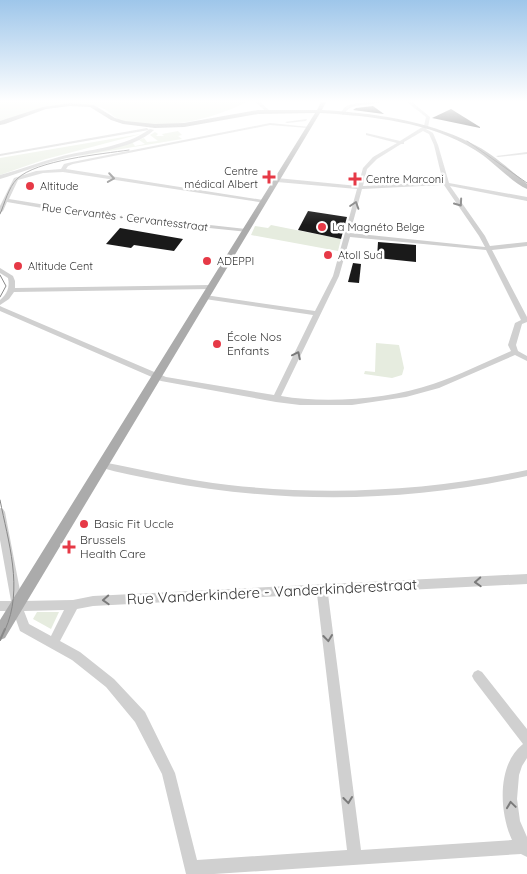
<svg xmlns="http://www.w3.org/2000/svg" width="527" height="874" font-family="Quicksand,sans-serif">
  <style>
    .green { fill: #e6ecdf }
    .building { fill: #1a1a1a }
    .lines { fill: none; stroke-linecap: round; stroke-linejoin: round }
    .minor { fill: #d0d0d0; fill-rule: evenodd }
    .major { fill: #ababab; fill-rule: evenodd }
    .tram-far1 { stroke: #888; stroke-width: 1 }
    .tram { stroke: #888; stroke-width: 2 }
    .oneway { stroke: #7a7a7a }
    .poi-dot { fill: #e63946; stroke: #fff; stroke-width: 2 }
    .labels { text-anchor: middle; stroke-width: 5; stroke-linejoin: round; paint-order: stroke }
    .far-poi-label { font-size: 11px; fill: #333; stroke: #fff; text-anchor: start }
    .far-street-label { font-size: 11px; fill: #333; stroke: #fff }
    .poi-label { font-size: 12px; fill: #333; stroke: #fff; text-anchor: start }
    .near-street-label { font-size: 15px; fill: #333; stroke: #fff }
  </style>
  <rect width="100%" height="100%" fill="#fff"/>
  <g class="green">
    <path d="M0,102H247C210,120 161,132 120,120C113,118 109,110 102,108C91,104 71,103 59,105C39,107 20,120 0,121Z"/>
    <polygon points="178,131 182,135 178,136 182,139 79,156 132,142 135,146 145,144 139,140 144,138 147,142 158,141 150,135 155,132 158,134 156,136 164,136 162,134"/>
    <polygon points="141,134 46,159 0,175 0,158"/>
    <polygon points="271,225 341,239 338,251 251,235 255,226 268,228"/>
    <polygon points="376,343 399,345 404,368 402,375 392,378 364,374 365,371 375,372"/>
    <polygon points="37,612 59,612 51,629 33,619"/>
  </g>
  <g class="building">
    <polygon points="373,106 384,114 353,110 356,108"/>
    <polygon points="451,109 480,127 480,128 432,118"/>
    <polygon points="308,211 347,217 341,239 298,230"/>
    <polygon points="120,228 183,239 174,251 134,245 131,248 106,244"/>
    <polygon points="378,242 416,245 416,262 377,258"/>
    <polygon points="353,263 361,264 359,283 348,282"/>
  </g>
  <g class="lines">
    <g class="minor">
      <polygon points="255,102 260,102 270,111 267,112"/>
      <path d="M368,102H381C370,106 349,102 344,115L341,114C344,102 358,104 368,102Z"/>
      <path d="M407,102H412L430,117L428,127L426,129L433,133L438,145L449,183L527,197V201L450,186L485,236L490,246L527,242V246L492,250L527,317V322L522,324L516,345L518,351L527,356V361L515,355L439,388L406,397L352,405H300L276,402L161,381L0,311V306L2,307L166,377L274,395L313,315L205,299L202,297L205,295L315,311L333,276L357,189L277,182L274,180L277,178L358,186L363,168L373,157L397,143L366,135V133L400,141L424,126L426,117ZM423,131L429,134L434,145L443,182L363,186L367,169L377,159L401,144H404V142ZM442,185H444L479,236L485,247L350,233L362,189ZM350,237L486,250L521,320L515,323L508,345L511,351C485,362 460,375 433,384C390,399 326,404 281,396L339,276Z"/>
      <polygon points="307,119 306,121 287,123 285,122"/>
      <polygon points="270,123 310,127 308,128 270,125 73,164 68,166 66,169 263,200 266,202 265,203 63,172 43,173 18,180 9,199 83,211 246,229 248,230 248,232 83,215 7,202 3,211 0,213 0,206 14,178 36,171 61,169 64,164 72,162"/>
      <polygon points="147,128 149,130 0,156 0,154"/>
      <path d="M150,129L154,130C131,151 88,152 59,160C39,165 20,173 0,179V175C20,170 39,162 59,157C89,149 124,148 150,129Z"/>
      <polygon points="527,152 527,154 498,157 496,156"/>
      <path d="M0,268L13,276L15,281V288L211,285L214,287L211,289L14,292L9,299L0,305V300C7,294 10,288 8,278L0,273Z"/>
      <path d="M102,462C144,470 186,480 229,485C329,496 429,491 527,470V476C406,503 283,504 162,481C141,477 119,473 99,467L97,465L99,463Z"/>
      <path d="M0,508L3,509L5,512L22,601L73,600L93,596L527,574V584L328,594L361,850L512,840C499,812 497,764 523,744L474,680L472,676L474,672L478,670L482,672L527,729V758L522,766L519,775L517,799L520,821L527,837V857L521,854L214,874H186L162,774L135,722L106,687L72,660L20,631L13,611H0V601H11L0,540ZM317,594L347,850L197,860L175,773L145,712L114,679L80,652L60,641L77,609L93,606ZM64,610L51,636L29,624L24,611Z"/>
    </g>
    <path class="major" d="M321,102H326L322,110C372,113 426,120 471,143C492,153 509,169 527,184V189C511,182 492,160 475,150C431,122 371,116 320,113L5,638L0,640V620L315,113L258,114L184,127L155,128L123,124L111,120L90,107L70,106L46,109L5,124L0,125V121L43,107L70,103L94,105L115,118L125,121L155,124L184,123L258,110H317Z"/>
    <g class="tram-far1">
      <polyline points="467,141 527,183"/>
      <path d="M0,214C5,203 8,188 17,179C36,160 102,154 129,150"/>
      <polyline points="0,275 6,286 0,297"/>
      <path d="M0,500C8,541 24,589 5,630"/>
    </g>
    <polyline class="tram" points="0,640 5,629"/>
  </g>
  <defs><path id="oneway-chevron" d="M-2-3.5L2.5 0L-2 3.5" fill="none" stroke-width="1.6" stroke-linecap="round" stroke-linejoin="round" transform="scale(1.25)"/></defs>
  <g class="oneway">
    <use href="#oneway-chevron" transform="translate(111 178) rotate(9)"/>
    <use href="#oneway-chevron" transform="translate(459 203) rotate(55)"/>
    <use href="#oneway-chevron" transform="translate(355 205) rotate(-72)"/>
    <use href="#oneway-chevron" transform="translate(297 355) rotate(-64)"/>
    <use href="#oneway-chevron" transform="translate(478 582) rotate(177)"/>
    <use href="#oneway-chevron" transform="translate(106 600) rotate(177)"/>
    <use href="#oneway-chevron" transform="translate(328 638) rotate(83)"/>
    <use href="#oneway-chevron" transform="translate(348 800) rotate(83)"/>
    <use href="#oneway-chevron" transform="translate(511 805) rotate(-98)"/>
  </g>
  <linearGradient id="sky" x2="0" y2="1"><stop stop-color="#9ec6ea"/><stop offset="0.45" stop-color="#fff"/><stop offset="1" stop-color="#fff" stop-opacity="0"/></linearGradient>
  <rect width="527" height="225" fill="url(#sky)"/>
  <g class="poi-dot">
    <path d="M266.5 169.5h5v5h5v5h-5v5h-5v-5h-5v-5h5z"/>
    <path d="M352.5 171.5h5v5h5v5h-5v5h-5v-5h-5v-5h5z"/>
    <circle cx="30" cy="186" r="5"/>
    <circle cx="322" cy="227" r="5"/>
    <circle cx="328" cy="255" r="5"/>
    <circle cx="207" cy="261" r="5"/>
    <circle cx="18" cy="266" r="5"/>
    <circle cx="217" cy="344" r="5"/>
    <circle cx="84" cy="524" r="5"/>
    <path d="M66.5 539.5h5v5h5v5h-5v5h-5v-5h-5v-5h5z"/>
  </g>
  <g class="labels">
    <g class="far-poi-label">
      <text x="258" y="175" text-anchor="end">Centre<tspan x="258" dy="13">médical Albert</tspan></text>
      <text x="366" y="183">Centre Marconi</text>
      <text x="40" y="190">Altitude</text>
      <text x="332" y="231">La Magnéto Belge</text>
      <text x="338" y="259">Atoll Sud</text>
      <text x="217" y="265">ADEPPI</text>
      <text x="28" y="270">Altitude Cent</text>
    </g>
    <g class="far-street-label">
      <text transform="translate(125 217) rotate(7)" y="4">Rue Cervantès - Cervantesstraat</text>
    </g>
    <g class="poi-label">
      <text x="227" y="341">École Nos<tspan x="227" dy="14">Enfants</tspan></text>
      <text x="94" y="528">Basic Fit Uccle</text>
      <text x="80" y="544">Brussels<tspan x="80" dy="14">Health Care</tspan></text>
    </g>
    <g class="near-street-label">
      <text transform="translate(272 592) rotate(-3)" y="5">Rue Vanderkindere - Vanderkinderestraat</text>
    </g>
  </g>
</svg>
